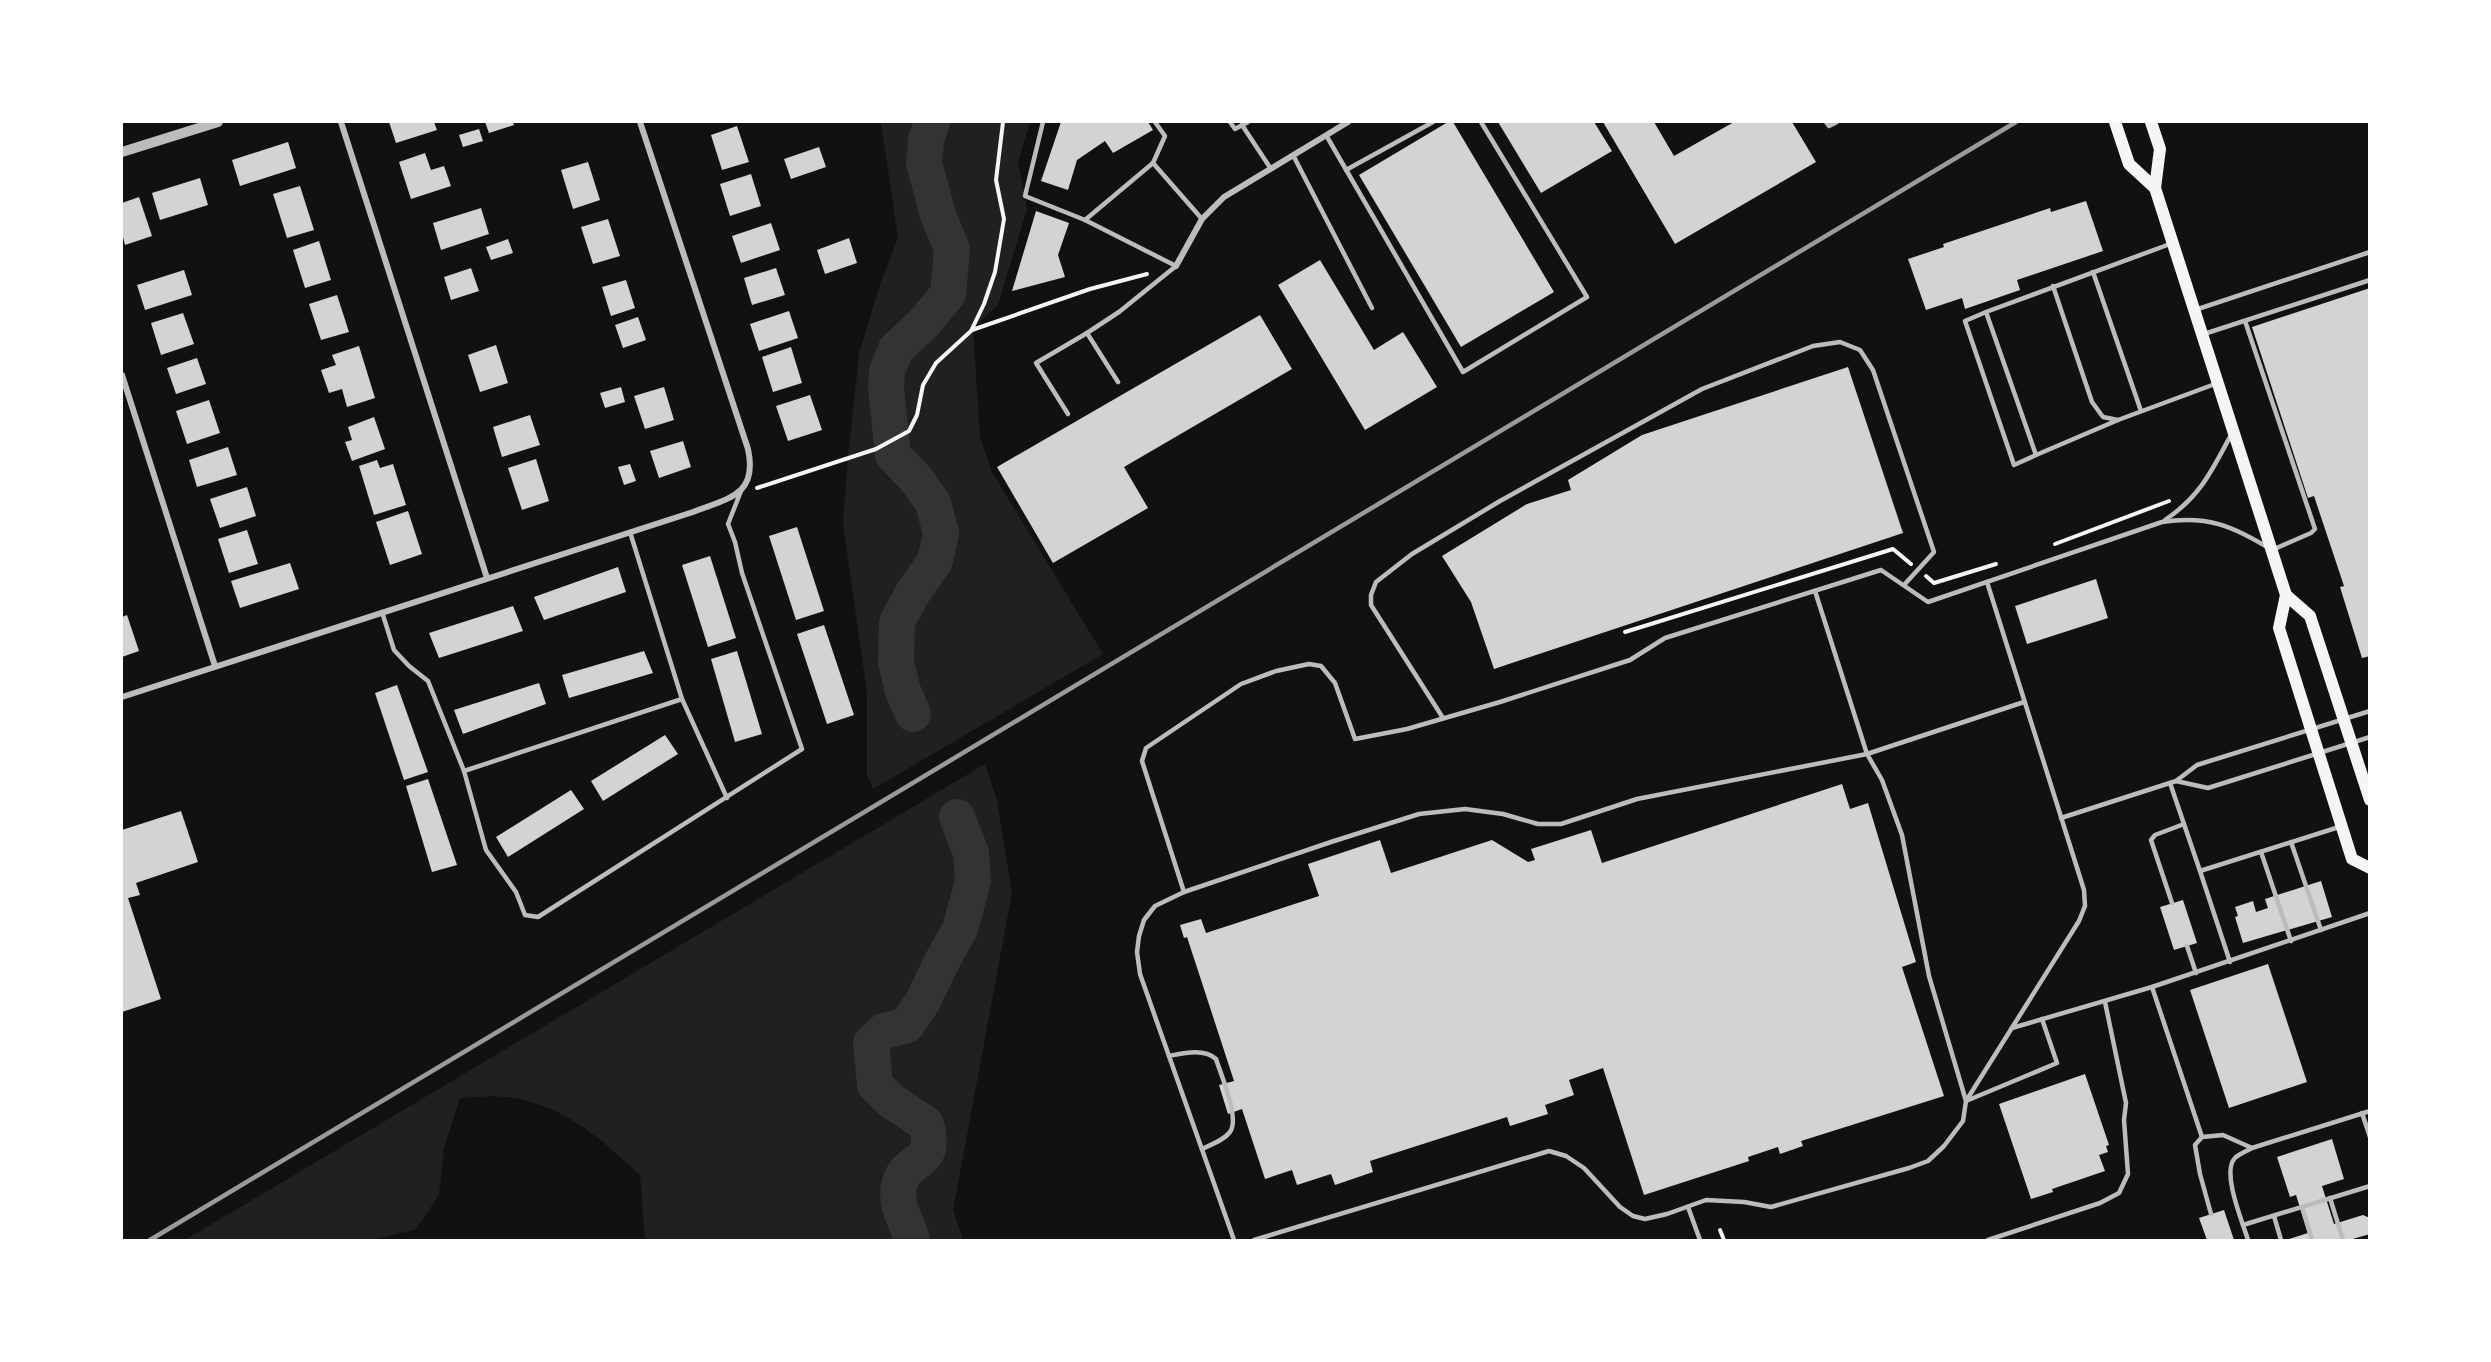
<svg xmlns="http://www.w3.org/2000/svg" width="2491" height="1362" font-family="Rubik,sans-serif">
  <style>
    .green { fill: #202020 }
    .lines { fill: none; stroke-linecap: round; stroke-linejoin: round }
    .river { stroke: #333; stroke-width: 36 }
    .building { fill: #d3d3d3 }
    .path { stroke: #f5f5f5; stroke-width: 4 }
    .service { stroke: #bcbcbc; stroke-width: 4.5 }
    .minor { stroke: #bcbcbc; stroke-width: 6 }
    .tertiary { stroke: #bcbcbc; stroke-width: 10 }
    .secondary { stroke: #f5f5f5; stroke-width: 12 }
    .rail { stroke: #9a9a9a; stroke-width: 4.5 }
  </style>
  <rect width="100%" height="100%" fill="#111"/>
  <g class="green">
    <polygon points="881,122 1030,122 1018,162 1027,209 998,305 973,328 980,437 992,472 1103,654 873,789 867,775 867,693 843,524 848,458 859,354 880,284 898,238"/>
    <path d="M985,764L997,800L1012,893L953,1210L963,1240H645L640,1175C601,1139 562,1103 506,1097C492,1095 474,1097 460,1098L444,1148L439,1195L416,1229L372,1240H185Z"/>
  </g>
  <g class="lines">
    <g class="river">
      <polyline points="913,714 903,691 896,662 897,622 912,594 935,561 941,533 933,503 916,479 893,455 886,387 887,371 896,349 923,324 948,294 952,249 938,215 924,163 926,140 932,122"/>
      <path d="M912,1240C907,1221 893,1203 900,1182C909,1155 938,1167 926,1124L890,1100L875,1085L871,1043L884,1031L907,1025L923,1001L941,963L960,929L973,881L971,853L957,817"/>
    </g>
  </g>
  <g class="building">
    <polygon points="389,122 434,122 437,130 396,143"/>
    <polygon points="485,122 513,122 514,125 489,133"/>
    <polygon points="1061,122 1148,122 1153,130 1113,153 1105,141 1077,160 1068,190 1041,181"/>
    <polygon points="1448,122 1453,122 1554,292 1461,347 1359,175"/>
    <polygon points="1498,122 1594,122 1612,151 1541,193"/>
    <polygon points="1603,122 1654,122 1674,156 1734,122 1792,122 1816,162 1675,244"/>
    <polygon points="737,126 749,162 722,170 711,135"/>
    <polygon points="479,129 483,141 463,147 459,135"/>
    <polygon points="288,142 296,168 240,186 232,160"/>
    <polygon points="819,147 826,167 791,179 784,159"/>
    <polygon points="425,153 431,170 444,166 451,186 411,199 399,162"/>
    <polygon points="588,162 600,200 573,209 561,170"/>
    <polygon points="751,174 761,206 730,216 720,184"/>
    <polygon points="200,178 208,205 160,220 152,193"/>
    <polygon points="300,186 314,230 287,238 273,194"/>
    <polygon points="139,197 152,236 125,245 122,233 122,203"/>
    <polygon points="2086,201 2103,251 2017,280 2020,290 1965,309 1962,298 1926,310 1908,259 1944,247 1943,244 2050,208 2051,212"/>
    <polygon points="481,208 489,234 441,250 433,223"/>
    <polygon points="1036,211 1069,223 1058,255 1065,277 1012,291"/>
    <polygon points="608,219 620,256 593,264 581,227"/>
    <polygon points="771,223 780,250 741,263 732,236"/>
    <polygon points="849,238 857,263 825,274 817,250"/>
    <polygon points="508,239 513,253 491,260 486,247"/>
    <polygon points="319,241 331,280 305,288 293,250"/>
    <polygon points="1320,260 1374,350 1403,332 1437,387 1365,430 1278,285"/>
    <polygon points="471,268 479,291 451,300 444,277"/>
    <polygon points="776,268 785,295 752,305 744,278"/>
    <polygon points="184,270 192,295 145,310 137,285"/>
    <polygon points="626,280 635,308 611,316 602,287"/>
    <polygon points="2370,288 2370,656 2362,658 2340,587 2344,586 2314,496 2308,498 2252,327"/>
    <polygon points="337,295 349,332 321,340 309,304"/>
    <polygon points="789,311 798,338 759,351 750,324"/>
    <polygon points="183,313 194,344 161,355 151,323"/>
    <polygon points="1260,315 1292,369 1124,467 1148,508 1053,563 997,467"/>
    <polygon points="638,317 646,340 623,348 615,325"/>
    <polygon points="496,345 508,383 480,392 468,355"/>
    <polygon points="359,346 375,398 347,407 342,389 329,393 321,370 336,365 332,355"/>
    <polygon points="791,347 802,383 773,392 762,357"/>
    <polygon points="197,358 206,384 176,394 167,368"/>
    <polygon points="1848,367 1903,533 1494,669 1471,602 1442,556 1527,504 1571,490 1568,480 1642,435"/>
    <polygon points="621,387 625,402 605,408 600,393"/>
    <polygon points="664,387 674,420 645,429 634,396"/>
    <polygon points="810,395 822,430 788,441 776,406"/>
    <polygon points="209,400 220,433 187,444 176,411"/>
    <polygon points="530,415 540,445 502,457 493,427"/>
    <polygon points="374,417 385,449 352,461 345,442 352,440 348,427"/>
    <polygon points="683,441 691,467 659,478 650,451"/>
    <polygon points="228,447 237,475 197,487 189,460"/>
    <polygon points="536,459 549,501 522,510 508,468"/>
    <polygon points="377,460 380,468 393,464 406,505 374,515 359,466"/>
    <polygon points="630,464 636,481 624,485 618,467"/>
    <polygon points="247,487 256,516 220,528 210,499"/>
    <polygon points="408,511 422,554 390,565 376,522"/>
    <polygon points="797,527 824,611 796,620 769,536"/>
    <polygon points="247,530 258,564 229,573 218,539"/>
    <polygon points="710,556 736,638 708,647 682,565"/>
    <polygon points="290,563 299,589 240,608 231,581"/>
    <polygon points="618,567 626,592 544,620 534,597"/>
    <polygon points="2096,579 2108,618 2027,644 2015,606"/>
    <polygon points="513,606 523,631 439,658 429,633"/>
    <polygon points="127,615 139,651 122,657 122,617"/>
    <polygon points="824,625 854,715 827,724 797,634"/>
    <polygon points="644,651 653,673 569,698 562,675"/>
    <polygon points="737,651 762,734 735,742 711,659"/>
    <polygon points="539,683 546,704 463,734 454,710"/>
    <polygon points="397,685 428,772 404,780 375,693"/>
    <polygon points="665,735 678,754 603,801 591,781"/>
    <polygon points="428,779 457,865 432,872 406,786"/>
    <polygon points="1842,784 1850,809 1868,803 1916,962 1902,967 1944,1096 1801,1141 1803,1146 1780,1154 1778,1147 1748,1157 1749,1161 1644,1195 1603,1068 1569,1080 1574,1095 1545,1105 1548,1114 1510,1126 1507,1117 1370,1161 1373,1172 1335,1185 1331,1174 1297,1185 1292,1170 1265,1179 1242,1109 1228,1114 1219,1085 1234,1081 1187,937 1184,938 1180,925 1201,919 1206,933 1319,896 1308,864 1380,840 1391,873 1492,840 1528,862 1535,860 1531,849 1591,830 1602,863"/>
    <polygon points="571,790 584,809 508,857 496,837"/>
    <polygon points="181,811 198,862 136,883 140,895 128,898 161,999 122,1012 122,830"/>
    <polygon points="2321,881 2332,917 2243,943 2235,917 2238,916 2235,907 2253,901 2256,912 2268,908 2265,899"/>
    <polygon points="2183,900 2197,943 2174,950 2160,907"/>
    <polygon points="2268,964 2307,1082 2229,1108 2190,990"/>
    <polygon points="2085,1074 2109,1145 2106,1146 2108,1152 2099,1155 2105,1171 2052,1189 2053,1192 2031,1199 1999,1104"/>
    <polygon points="2332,1139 2344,1179 2322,1186 2334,1224 2363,1215 2370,1218 2370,1234 2349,1240 2286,1240 2308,1233 2296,1195 2290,1197 2277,1157"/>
    <polygon points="2224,1210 2234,1240 2207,1240 2199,1218"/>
  </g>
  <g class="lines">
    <g class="path">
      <polyline points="972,330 1090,289 1147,274"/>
      <polyline points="757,488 876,449 909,431 917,415 923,385 936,363 971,331 984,304 995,272 1004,219 996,180 1003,122"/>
      <polyline points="2055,544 2169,501"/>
      <polyline points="1926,576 1934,583 1996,564"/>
      <polyline points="1625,632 1893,549 1911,564"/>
      <polyline points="1720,1230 1724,1240"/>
    </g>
    <g class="service">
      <polyline points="1043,122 1025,196 1085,220"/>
      <polyline points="1230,122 1235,129 1248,122"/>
      <polyline points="1826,122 1829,126 1837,122"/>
      <polyline points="1242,125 1271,169"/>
      <polyline points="1326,135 1463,372 1587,297 1481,122"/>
      <polyline points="1293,155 1372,308"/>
      <polyline points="1153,163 1165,136 1155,122"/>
      <polyline points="1346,170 1433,122"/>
      <polyline points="2093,272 2141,411"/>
      <polyline points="2053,286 2092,402 2103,417 2118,420 2215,384"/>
      <polyline points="2195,310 2370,252"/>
      <polyline points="1986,312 1965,321 2014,465 2036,455"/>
      <polyline points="2204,334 2370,280"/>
      <polyline points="1118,382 1087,333 1119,312 1176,266 1085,220 1153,163 1202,219"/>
      <polyline points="1068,414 1036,363 1087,333"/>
      <polyline points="2118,420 2036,455 1986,312 2170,244"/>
      <path d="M2165,520C2201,496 2212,470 2232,433"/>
      <polyline points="630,532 682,699 727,798"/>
      <polyline points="1815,591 1867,754 1882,780 1902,835 1929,976 1966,1101 2057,1063 2042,1019"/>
      <polyline points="382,612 394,650 409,666 428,681 464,771 486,850 516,892 525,915 538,917 802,749 742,573 735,542 728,524 741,491"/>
      <polyline points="1443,718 1371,605 1371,595 1376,582 1412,554 1500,501 1702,389 1813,346 1840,342 1860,350 1873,370 1934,552 1904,585"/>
      <polyline points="464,771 682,699"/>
      <polyline points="2176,781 2208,788 2370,737"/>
      <polyline points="2170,783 2200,871 2339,827"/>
      <polyline points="2061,818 2176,781 2197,765 2370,711"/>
      <polyline points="2291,842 2321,930"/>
      <polyline points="2261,852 2291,941"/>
      <polyline points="2200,871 2230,962"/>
      <path d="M1184,892L1142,761L1146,748L1241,684L1276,671L1309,664L1321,666L1335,683L1355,739L1407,729L1500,702L1630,660L1665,638L1881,570L1928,602L2162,522C2208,515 2233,526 2272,550L2311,533L2315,529L2245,321"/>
      <polyline points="2172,903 2151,840 2155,835 2184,824"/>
      <polyline points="2187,946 2196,973"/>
      <polyline points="2152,987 2202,1137"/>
      <polyline points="2012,1028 2152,987 2370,913"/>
      <path d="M1169,1056C1184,1053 1204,1048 1216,1059C1221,1075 1240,1118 1230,1132C1223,1141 1212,1144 1202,1149"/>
      <polyline points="2362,1113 2370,1137"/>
      <polyline points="2330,1198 2343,1240"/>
      <polyline points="1688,1207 1700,1240"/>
      <polyline points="2302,1207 2312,1240"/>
      <polyline points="2211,1214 2200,1174 2195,1145 2202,1137 2223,1135 2252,1148"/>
      <polyline points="2274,1216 2281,1240"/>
      <polyline points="2243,1225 2370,1186"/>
      <polyline points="1234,1240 1140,974 1137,952 1139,936 1144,920 1155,906 1184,892 1331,842 1419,814 1465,809 1503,814 1538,824 1561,824 1637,799 1867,754 2024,702"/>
      <polyline points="1254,1240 1549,1151 1566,1156 1584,1168 1620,1207 1633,1216 1645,1219 1667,1214 1706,1200 1744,1202 1771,1207 1909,1168 1928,1161 1944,1146 1963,1121 1966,1101 2079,921 2085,906 2084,890 1987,582"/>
      <polyline points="1988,1240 2100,1203 2119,1193 2128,1174 2124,1120 2126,1103 2105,1002"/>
      <path d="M2248,1240C2243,1223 2221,1172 2235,1158C2239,1154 2247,1151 2252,1148L2370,1111"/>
    </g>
    <g class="minor">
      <polyline points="341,122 487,578"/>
      <polyline points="1176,266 1202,219 1224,197 1348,122"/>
      <polyline points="122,375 215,666"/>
      <path d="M122,697L693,512C729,498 758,495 748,449L640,122"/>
    </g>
    <polyline class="tertiary" points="122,152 218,122"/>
    <g class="secondary">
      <polyline points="2115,122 2129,164 2155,188"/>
      <polyline points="2151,122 2160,149 2155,188 2286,595 2279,628 2352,859 2370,868"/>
      <polyline points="2286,595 2310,616 2370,800"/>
    </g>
    <polyline class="rail" points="150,1240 2016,122"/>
  </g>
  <rect width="2491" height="1362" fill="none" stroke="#ffffff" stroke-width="246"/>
</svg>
